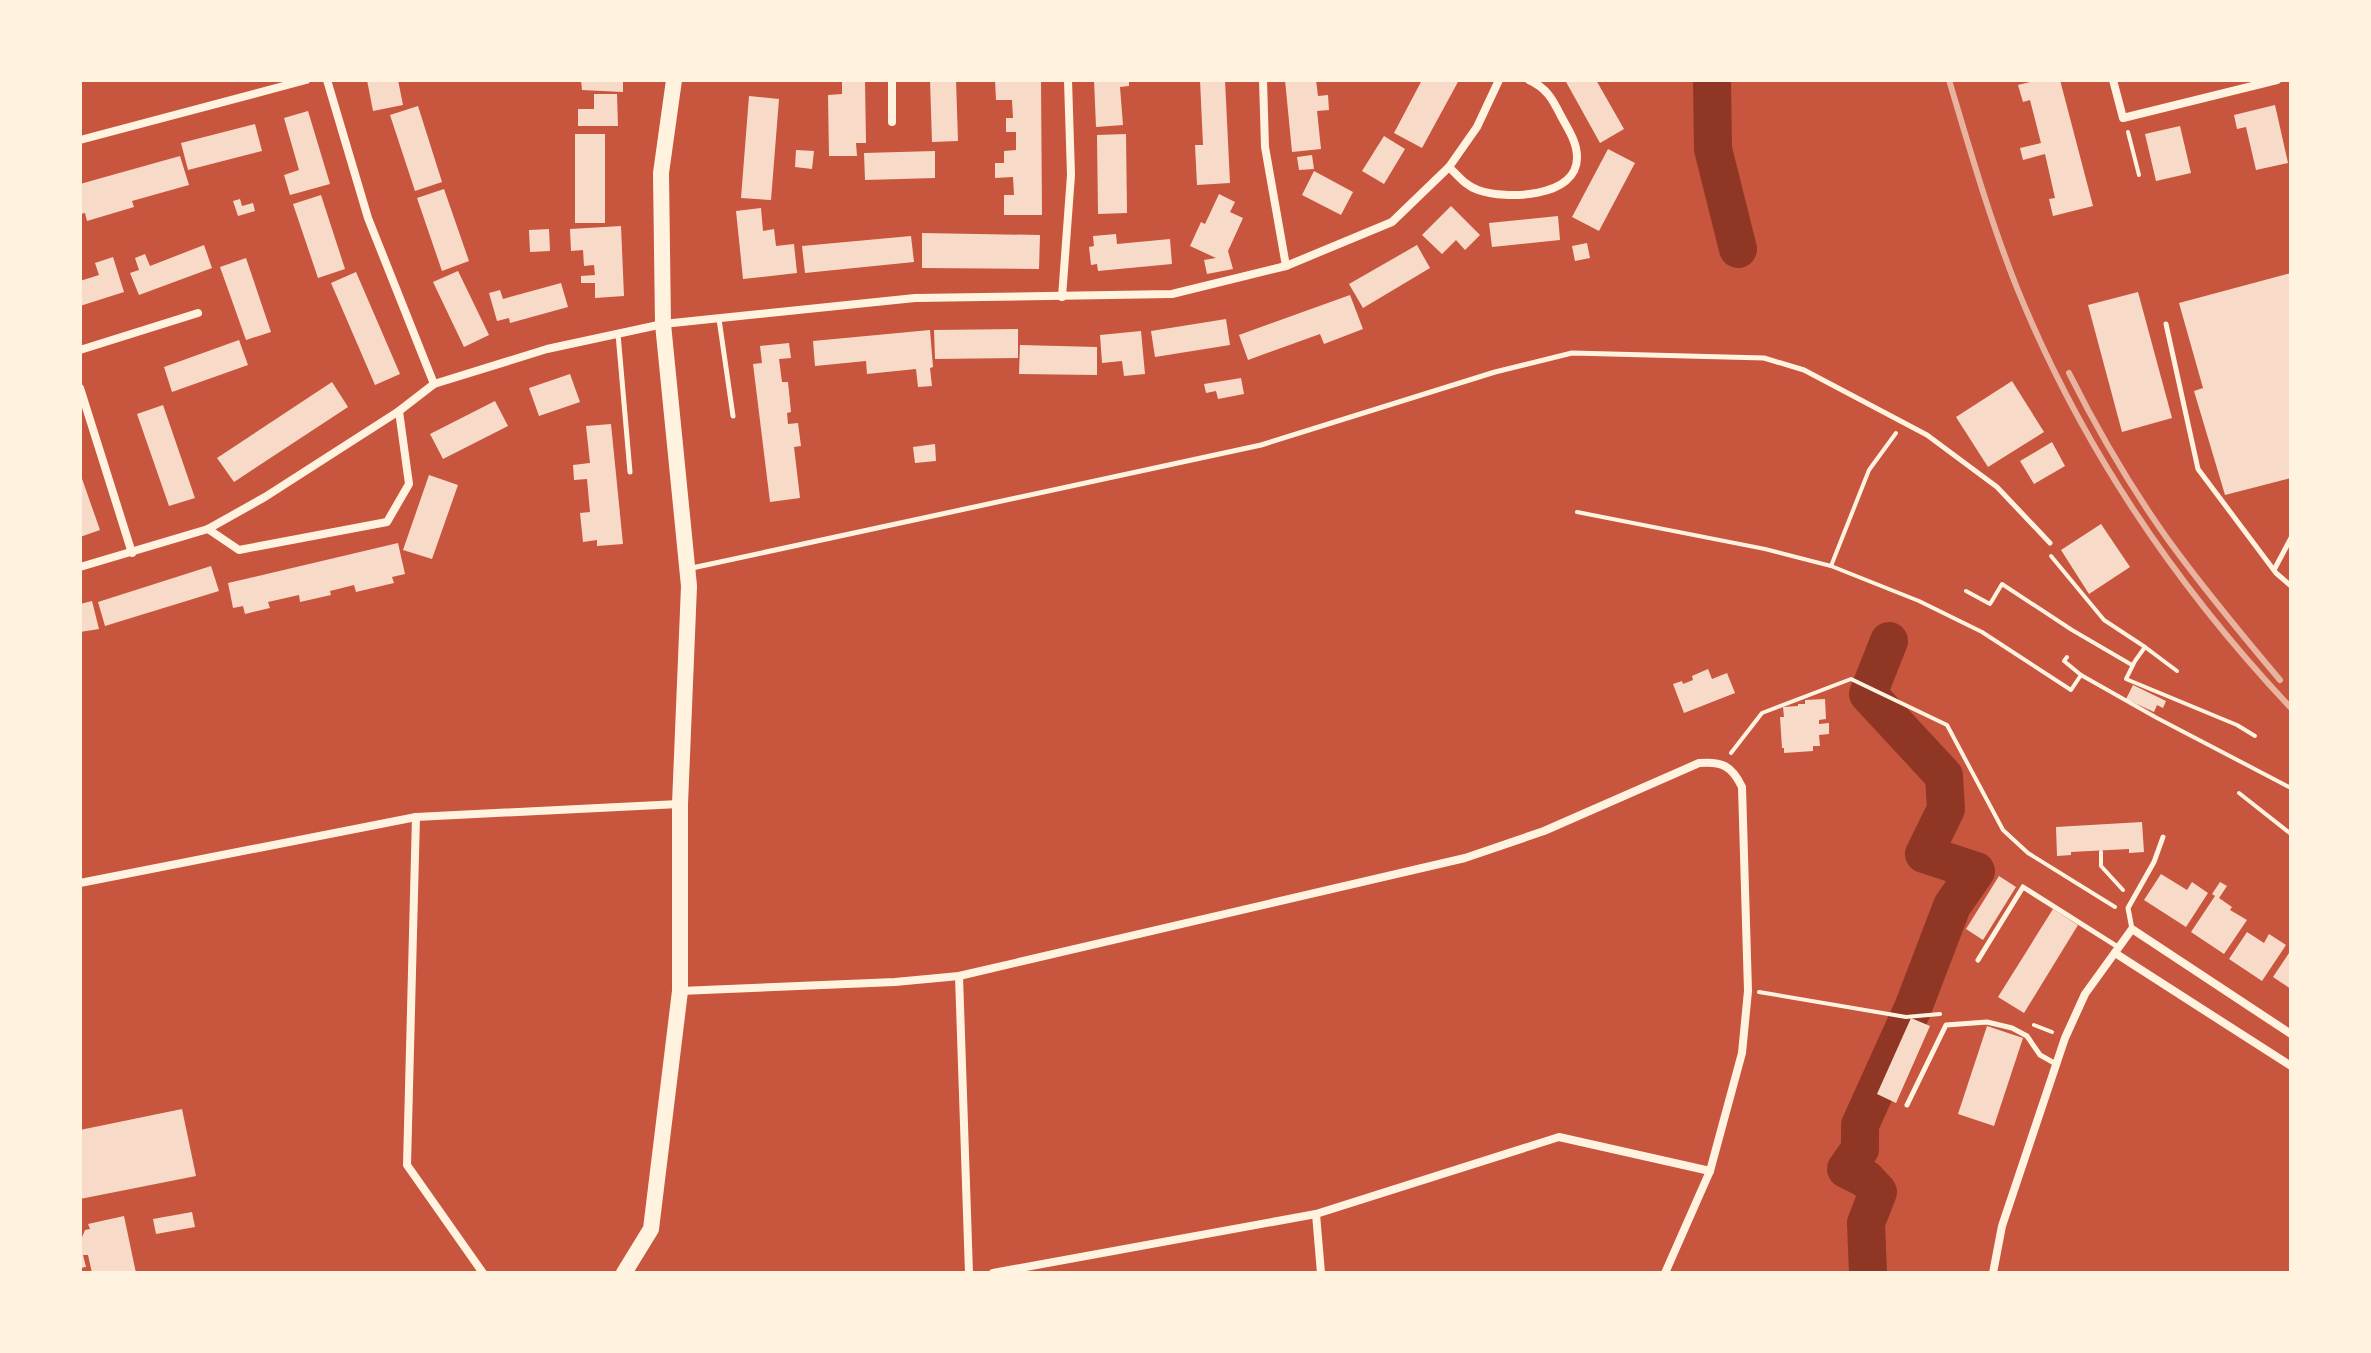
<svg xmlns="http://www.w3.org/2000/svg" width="2371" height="1353" font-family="Mulish,sans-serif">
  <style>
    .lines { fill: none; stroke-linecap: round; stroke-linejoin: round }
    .river { stroke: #8f3625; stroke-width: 38 }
    .building { fill: #f7dbc8 }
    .path { stroke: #fff3e0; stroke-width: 4 }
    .service { stroke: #fff3e0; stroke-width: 5 }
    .minor { stroke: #fff3e0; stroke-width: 8 }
    .primary { stroke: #fff3e0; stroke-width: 16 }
    .rail { stroke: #e9b49f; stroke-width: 6 }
  </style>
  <rect width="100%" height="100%" fill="#c8553d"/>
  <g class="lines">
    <g class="river">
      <polyline points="1712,80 1713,149 1738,249"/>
      <polyline points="1868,1273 1866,1223 1878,1192 1866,1179 1846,1169 1860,1149 1860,1125 1913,1008 1952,906 1976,871 1924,854 1946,809 1944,776 1868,694 1889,641"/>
    </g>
  </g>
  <g class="building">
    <polygon points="367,80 398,80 403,105 373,111"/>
    <polygon points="581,80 623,80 623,92 582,90"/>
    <polygon points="842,80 865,80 866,143 856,143 857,156 829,156 828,95 842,94"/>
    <polygon points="930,80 956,80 958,141 932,142"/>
    <polygon points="995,80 1041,80 1042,215 1004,215 1004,195 1014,195 1013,177 995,178 995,163 1004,163 1004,151 1016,150 1016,132 1006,132 1006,118 1013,118 1012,100 996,100"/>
    <polygon points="1094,80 1129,80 1129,86 1120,87 1123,125 1096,127"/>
    <polygon points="1200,80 1225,80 1230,183 1197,185 1195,145 1203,145"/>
    <polygon points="1285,80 1316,80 1318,96 1328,95 1329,110 1317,111 1321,149 1292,152"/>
    <polygon points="1422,80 1459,80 1422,148 1394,133"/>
    <polygon points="1565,80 1596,80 1624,129 1600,143"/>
    <polygon points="2038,80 2060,80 2093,206 2053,216 2049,199 2055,198 2045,154 2023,160 2020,148 2041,143 2030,100 2023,102 2018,85"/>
    <polygon points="594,94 617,94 618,126 578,126 578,109 594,109"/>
    <polygon points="749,96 779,99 771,200 741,198"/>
    <polygon points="2275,105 2288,163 2256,170 2246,127 2237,129 2234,115"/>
    <polygon points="418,106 442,182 415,191 390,115"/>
    <polygon points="308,111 330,184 290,195 284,175 299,170 284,118"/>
    <polygon points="255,124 262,151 188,170 181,143"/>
    <polygon points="2180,126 2191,173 2156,181 2145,134"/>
    <rect x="575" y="134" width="30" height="89"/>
    <polygon points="1126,134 1127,213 1098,214 1097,135"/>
    <polygon points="1384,136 1405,149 1384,184 1362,171"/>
    <polygon points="1608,149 1635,163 1599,231 1572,217"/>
    <polygon points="796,150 814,151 812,169 795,167"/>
    <polygon points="935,151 935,178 865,180 864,153"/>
    <polygon points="1312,155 1314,169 1299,170 1297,157"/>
    <polygon points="180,156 189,185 132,201 134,207 87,221 85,213 80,214 80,184"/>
    <polygon points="1314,171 1353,192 1341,215 1302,195"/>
    <polygon points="444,189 469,261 442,271 417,198"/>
    <polygon points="1219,194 1235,202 1230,212 1243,218 1228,251 1233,269 1207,274 1204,260 1216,258 1190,246 1201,222 1205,224"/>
    <polygon points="321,195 345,269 318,278 293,204"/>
    <polygon points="240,199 242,206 253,203 255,211 238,216 233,201"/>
    <polygon points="1451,206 1480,235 1465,250 1456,240 1442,254 1422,235"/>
    <polygon points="761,208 763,231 774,229 776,246 794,244 797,273 743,279 736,211"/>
    <polygon points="1558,216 1560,240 1492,247 1489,223"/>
    <polygon points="621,226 624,296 595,298 595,283 581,283 581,276 595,275 594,265 584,266 583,250 571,251 570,229"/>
    <polygon points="549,229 550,251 530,252 529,230"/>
    <polygon points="922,233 1040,235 1039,269 922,268"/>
    <polygon points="1116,234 1117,244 1170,239 1172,264 1098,271 1097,264 1091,265 1089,247 1094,246 1093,236"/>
    <polygon points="911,236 914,262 805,273 802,246"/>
    <polygon points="1587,243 1590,258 1575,261 1572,246"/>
    <polygon points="204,245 212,268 139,295 130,273 139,270 135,258 145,254 150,266"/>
    <polygon points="1417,245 1430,268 1363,308 1349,284"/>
    <polygon points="113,257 124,292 80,306 80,281 99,275 95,263"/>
    <polygon points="246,258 271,332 246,340 220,267"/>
    <polygon points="458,271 489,335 464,347 433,282"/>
    <polygon points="356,272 400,374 375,385 331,283"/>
    <polygon points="2291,273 2291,478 2225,495 2194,391 2203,388 2179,303"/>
    <polygon points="561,283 568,307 510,323 509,318 497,321 489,293 500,290 503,299"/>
    <polygon points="2138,292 2172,418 2122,432 2088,305"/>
    <polygon points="1350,295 1363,329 1324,344 1320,334 1248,360 1239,335"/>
    <polygon points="1226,319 1230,345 1155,357 1151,331"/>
    <polygon points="1018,329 1018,358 935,359 934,330"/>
    <polygon points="930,330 933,367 930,368 932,386 918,387 916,369 867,374 866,361 815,366 813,341"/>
    <polygon points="1141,331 1145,374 1124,376 1122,361 1102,363 1100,335"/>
    <polygon points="239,340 248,365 172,392 164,367"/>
    <polygon points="789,343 791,358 779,359 782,382 788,382 791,412 787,413 788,424 798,423 801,446 794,447 800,498 770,502 753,364 762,363 760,346"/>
    <polygon points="1020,345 1097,347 1097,375 1019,374"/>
    <polygon points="570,374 580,402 539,416 529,388"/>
    <polygon points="1241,378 1244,394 1218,399 1216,391 1206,393 1204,384"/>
    <polygon points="2012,381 2044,432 1988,467 1956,417"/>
    <polygon points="332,382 348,407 234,482 217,458"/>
    <polygon points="495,401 508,426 443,459 430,434"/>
    <polygon points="163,405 195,498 169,506 137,414"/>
    <polygon points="611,424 623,544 597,546 597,540 583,542 580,513 590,512 587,479 574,480 573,465 590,463 586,426"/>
    <polygon points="2052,442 2065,466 2034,484 2020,461"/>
    <polygon points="935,444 936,461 915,463 913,447"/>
    <polygon points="80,473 100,530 80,537"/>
    <polygon points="429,475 458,485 432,559 403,550"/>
    <polygon points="2101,524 2130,567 2089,594 2061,550"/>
    <polygon points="398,543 405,574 392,577 394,583 356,592 354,585 330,591 331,595 300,602 299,595 268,602 270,608 245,614 243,606 233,608 228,583"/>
    <polygon points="211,566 219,591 105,626 98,602"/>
    <polygon points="92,601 99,629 80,632 80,604"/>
    <polygon points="1708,669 1712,679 1727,673 1735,693 1684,713 1673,684 1682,681 1683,684 1693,680 1692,676"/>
    <polygon points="2133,685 2166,701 2163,708 2157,705 2154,712 2126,699"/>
    <polygon points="1825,699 1826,719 1819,720 1819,724 1829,723 1829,734 1819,735 1820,746 1813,746 1813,751 1784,753 1784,748 1782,748 1780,717 1784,717 1783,707 1798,706 1798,704 1805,704 1805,700"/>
    <polygon points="2142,822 2144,852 2129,853 2129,849 2071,852 2071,855 2057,856 2056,827"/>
    <polygon points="2161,874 2187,890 2192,882 2208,893 2186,927 2144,900"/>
    <polygon points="1999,876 2016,887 1983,940 1966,929"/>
    <polygon points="2220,882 2227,886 2219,898 2232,907 2230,910 2247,920 2224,954 2191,932 2215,896 2212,894"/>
    <polygon points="2053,909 2078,925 2024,1013 1998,997"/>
    <polygon points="2247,932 2264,943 2269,934 2286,945 2262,981 2229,959"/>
    <polygon points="2291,950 2291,989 2273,977"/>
    <polygon points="1911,1018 1930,1026 1896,1103 1877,1094"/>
    <polygon points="1987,1026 2023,1038 1994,1126 1958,1114"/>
    <polygon points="182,1109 196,1176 80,1199 80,1130"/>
    <polygon points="192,1212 195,1227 156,1234 153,1219"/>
    <polygon points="124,1216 136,1273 92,1273 88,1255 83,1255 86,1267 80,1268 80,1242 85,1230 90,1229 88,1224"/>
  </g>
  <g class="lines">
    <g class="path">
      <polyline points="2128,132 2139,175"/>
      <polyline points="1577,512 1765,549 1831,566 1919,601 1982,632 2071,690 2081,675"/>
      <polyline points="2051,556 2104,620 2145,647 2135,661 2126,679 2237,725 2255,736"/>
      <polyline points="1831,566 1869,470 1896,433"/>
      <polyline points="1966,591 1990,604 2002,584 2072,630 2132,665"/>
      <polyline points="2145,647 2177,671"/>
      <polyline points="2067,657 2064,661 2081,675 2157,718 2291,788"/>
      <polyline points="1731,753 1762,713 1851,679 1947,725 2003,830 2028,853 2115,907"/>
      <polyline points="2239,793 2291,834"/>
      <polyline points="2101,852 2101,866 2123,890"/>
      <polyline points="1759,992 1906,1017 1940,1014"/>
      <polyline points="2034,1025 2052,1032"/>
    </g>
    <g class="service">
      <polyline points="719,319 733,416"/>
      <polyline points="2166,324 2198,469 2276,573 2291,586"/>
      <polyline points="618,334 630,472"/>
      <polyline points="692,568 1261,445 1495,372 1572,353 1764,358 1804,370 1927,435 1997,487 2050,543"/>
      <polyline points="2274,570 2291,538"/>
      <polyline points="2132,929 2128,908 2154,862 2163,837"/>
      <polyline points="1978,960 2023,887 2118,947"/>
      <polyline points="1907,1105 1946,1025 1987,1022 2012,1028 2027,1036 2040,1055 2056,1064"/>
    </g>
    <g class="minor">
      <polyline points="327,80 368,218 434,384"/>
      <polyline points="1263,80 1265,147 1286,266"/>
      <polyline points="2113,80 2123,118 2277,80"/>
      <polyline points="892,122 892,80"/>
      <polyline points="80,140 306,80"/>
      <path d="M1449,167C1458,176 1466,186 1478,190C1505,200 1578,198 1577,157C1577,142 1568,129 1561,116C1553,100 1547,88 1529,80"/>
      <polyline points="1062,297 1071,175 1068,80"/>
      <polyline points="80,350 198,313"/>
      <polyline points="80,388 132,553"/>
      <polyline points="208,529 239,550 387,522 409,484 399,411"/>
      <polyline points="80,567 208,529 265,497 399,411 434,384 547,349 663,324 915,298 1172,294 1286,266 1392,222 1449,167 1477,127 1499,80"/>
      <polyline points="416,817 407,1165 483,1273"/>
      <polyline points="80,883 416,817 679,804"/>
      <polyline points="2115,953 2291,1066"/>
      <polyline points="959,976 969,1273"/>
      <path d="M680,991L895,982L959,976L1465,858L1544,831L1699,763C1722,761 1732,766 1742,787L1748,991L1742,1053L1710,1171L1665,1273"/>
      <polyline points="1316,1214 1321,1273"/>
      <polyline points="993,1273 1316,1214 1559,1137 1710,1171"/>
      <polyline points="1993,1273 2002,1226 2065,1038 2085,994 2132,929 2291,1034"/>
    </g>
    <polyline class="primary" points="624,1273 651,1229 680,991 680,804 689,586 663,324 661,173 674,80"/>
    <g class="rail">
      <path d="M1949,80C1970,150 1990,220 2017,288C2081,446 2174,584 2291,708"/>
      <path d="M2069,373C2098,431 2131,488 2169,541C2204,589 2242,635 2280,680"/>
    </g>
  </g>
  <rect width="2371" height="1353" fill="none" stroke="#fff3e0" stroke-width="164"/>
</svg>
